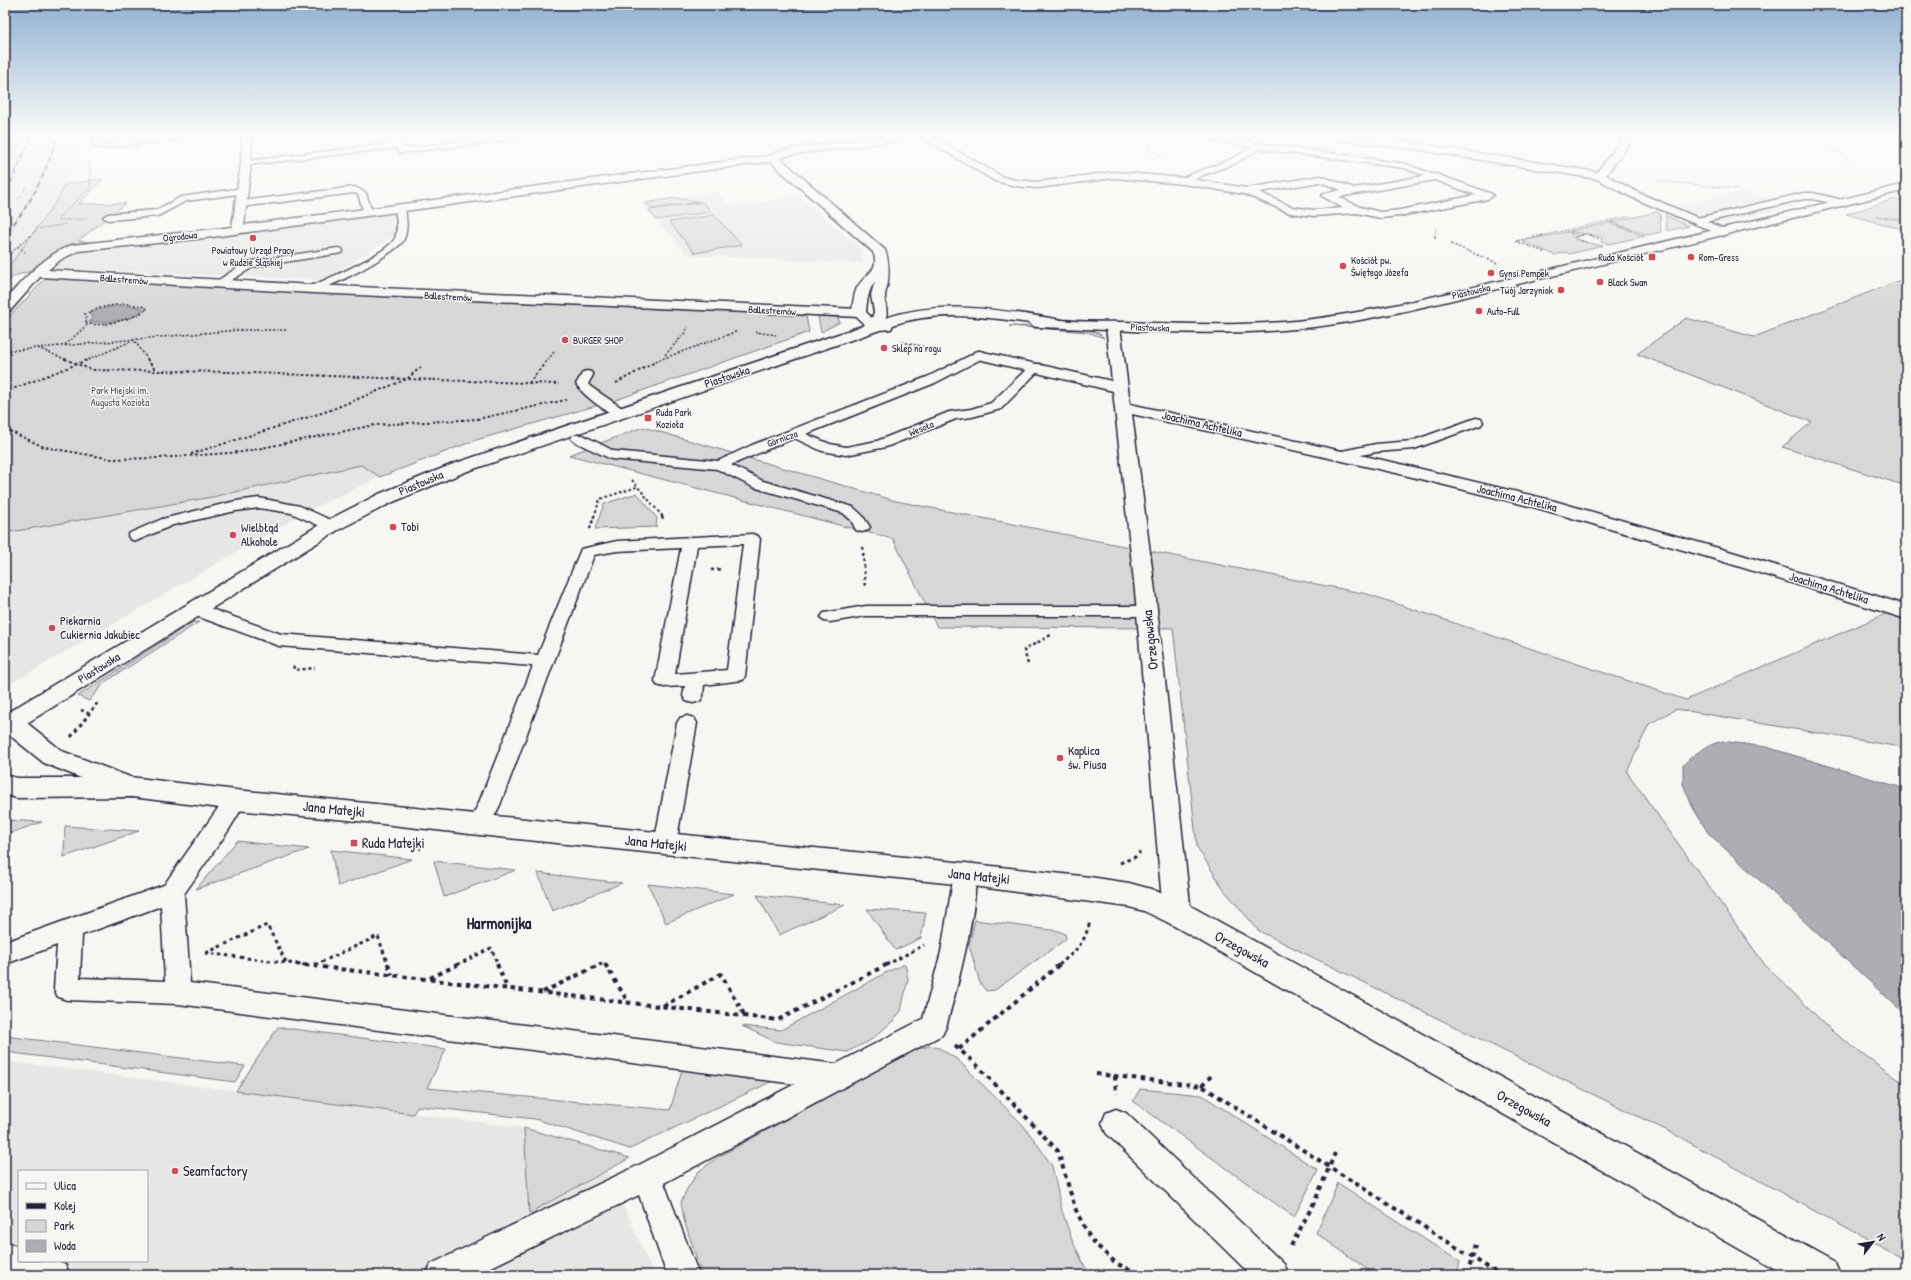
<svg xmlns="http://www.w3.org/2000/svg" width="1911" height="1280" font-family="'Patrick Hand',sans-serif">
  <style>
    .built { fill: #e6e6e4; fill-rule: evenodd }
    .green { fill: #d7d7d7; stroke: #7c7c89 }
    .water { fill: #adadb3; stroke: #757583 }
    .lines { fill: none; stroke-linecap: round; stroke-linejoin: round }
    .lane-casing { stroke: #22223b; stroke-width: 3 }
    .street-casing { stroke: #22223b; stroke-width: 3 }
    .secondary-casing { stroke: #22223b; stroke-width: 3 }
    .path-far5 { stroke: #22223b; stroke-width: 1; stroke-dasharray: 1.5 1.5; stroke-linecap: butt }
    .path-far4 { stroke: #22223b; stroke-width: 1.5; stroke-dasharray: 2 2; stroke-linecap: butt }
    .path-far3 { stroke: #22223b; stroke-width: 2; stroke-dasharray: 2.5 2.5; stroke-linecap: butt }
    .path-far2 { stroke: #22223b; stroke-width: 2.5; stroke-dasharray: 3 3; stroke-linecap: butt }
    .path-far1 { stroke: #22223b; stroke-width: 3; stroke-dasharray: 3.5 3.5; stroke-linecap: butt }
    .path { stroke: #22223b; stroke-width: 4; stroke-dasharray: 4.5 4.5; stroke-linecap: butt }
    .lane { fill: #f6f6f2; fill-rule: evenodd }
    .street { fill: #f6f6f2; fill-rule: evenodd }
    .secondary { fill: #f6f6f2; fill-rule: evenodd }
    .rail-casing { stroke: #22223b; stroke-width: 2 }
    .rail { stroke: #f6f6f2; stroke-width: 1.5; stroke-dasharray: 4.5; stroke-linecap: butt }
    .poi-dot { fill: #d1495b; stroke: #f6f6f2; stroke-width: 1.5 }
    .labels { text-anchor: middle; stroke-width: 3; stroke-linejoin: round; paint-order: stroke }
    .far-street-label { font-size: 10px; fill: #22223b; stroke: #f6f6f2 }
    .far-poi-label { font-size: 10px; fill: #22223b; stroke: #f6f6f2; text-anchor: start }
    .far-park-label { font-size: 10px; fill: #4f4f62; stroke: #f6f6f2 }
    .street-label { font-size: 12px; fill: #22223b; stroke: #f6f6f2 }
    .poi-label { font-size: 12px; fill: #22223b; stroke: #f6f6f2; text-anchor: start }
    .near-street-label { font-size: 14px; fill: #22223b; stroke: #f6f6f2 }
    .near-poi-label { font-size: 14px; fill: #22223b; stroke: #f6f6f2; text-anchor: start }
    .near-neighbourhood-label { font-size: 16px; font-weight: bold; fill: #22223b; stroke: #f6f6f2 }
  </style>
  <rect width="100%" height="100%" fill="#f6f6f2"/>
  <filter id="ink" filterUnits="userSpaceOnUse"><feTurbulence type="fractalNoise" baseFrequency=".025" numOctaves="2"/><feDisplacementMap in="SourceGraphic" scale="8" xChannelSelector="R" yChannelSelector="G"/><feConvolveMatrix kernelMatrix="1 2 1 2 8 2 1 2 1" color-interpolation-filters="sRGB"/></filter>
  <g filter="url(#ink)">
    <g class="built">
      <polygon points="23,137 81,137 82,145 58,199 5,272 5,167 15,155"/>
      <polygon points="717,191 729,206 799,196 861,249 863,263 688,255 640,202"/>
      <polygon points="1742,191 1794,206 1722,223 1695,214 1677,206"/>
      <polygon points="395,212 396,234 326,280 49,268 83,249"/>
      <polygon points="361,465 380,477 307,511 5,687 5,533 212,497"/>
      <path d="M5,1061L524,1128L529,1213L608,1171L654,1275H5ZM19,1171H147V1261H19Z"/>
    </g>
    <g class="green">
      <polygon points="5,137 23,137 15,155 5,167"/>
      <polygon points="103,179 79,204 126,203 78,241 111,243 75,247 38,269 14,276 5,284 5,272 58,199 65,184"/>
      <polygon points="676,198 700,202 651,209 646,203"/>
      <polygon points="1895,199 1906,202 1906,230 1846,214"/>
      <polygon points="703,202 711,212 656,220 649,210"/>
      <polygon points="1657,212 1660,213 1661,232 1648,235 1611,222"/>
      <polygon points="714,215 742,245 695,253 669,222"/>
      <polygon points="1665,215 1689,226 1667,231"/>
      <path d="M1608,223L1645,236L1609,244L1601,242L1602,238C1592,232 1581,235 1570,231Z"/>
      <polygon points="1567,232 1573,234 1571,236 1577,240 1603,246 1569,254 1566,252 1555,255 1522,241"/>
      <polygon points="47,277 503,302 804,315 806,316 809,332 613,401 476,440 380,477 361,465 212,497 5,533 5,321"/>
      <polygon points="1906,278 1906,486 1782,447 1812,422 1637,354 1686,318 1754,337"/>
      <polygon points="818,316 837,317 840,322 821,332"/>
      <path d="M1009,326C1026,327 1096,323 1104,338L1087,332Z"/>
      <polygon points="643,427 896,501 1367,594 1686,700 1906,605 1906,748 1676,709 1649,724 1627,772 1765,965 1834,1033 1906,1085 1906,1261 1674,1134 1259,931 1224,890 1197,847 1173,628 937,627 893,539 569,455"/>
      <polygon points="637,493 657,518 656,527 595,529 604,504"/>
      <polygon points="193,622 199,622 105,682 89,701 78,696"/>
      <polygon points="5,820 42,822 5,835"/>
      <polygon points="65,826 139,831 64,857"/>
      <polygon points="237,841 309,849 196,889"/>
      <polygon points="331,850 412,859 338,886"/>
      <polygon points="434,861 516,870 444,897"/>
      <polygon points="538,873 622,883 552,911"/>
      <polygon points="648,884 734,894 666,923"/>
      <polygon points="757,895 845,905 779,935"/>
      <polygon points="867,909 926,913 921,938 895,950"/>
      <polygon points="975,920 1059,931 1065,934 1066,939 995,990 986,991 980,983 969,945"/>
      <polygon points="905,964 908,979 901,1011 894,1020 871,1040 847,1052 776,1042 742,1026 781,1030 889,971"/>
      <polygon points="278,1027 446,1049 427,1088 670,1110 683,1067 779,1078 630,1149 535,1119 418,1106 413,1114 236,1091"/>
      <polygon points="5,1036 245,1066 235,1082 5,1052"/>
      <polygon points="929,1046 939,1048 958,1060 1023,1125 1038,1145 1052,1166 1062,1211 1072,1240 1089,1275 702,1275 684,1220 681,1202 687,1189 698,1172 718,1157 911,1051"/>
      <polygon points="1140,1089 1202,1095 1318,1170 1294,1217 1133,1101"/>
      <polygon points="524,1128 630,1158 529,1213"/>
      <polygon points="1338,1183 1460,1262 1457,1275 1375,1275 1316,1233"/>
    </g>
    <g class="water">
      <path d="M115,306H134L143,309C134,323 103,322 89,322L93,317L89,314L100,309Z"/>
      <path d="M1722,741L1766,747L1906,789V1015L1708,833L1692,806L1683,784V765C1695,753 1705,746 1722,741Z"/>
    </g>
    <g class="lines">
      <g class="lane-casing">
        <g id="lane">
          <polygon points="92,137 98,137 103,144 161,137 184,137 180,139 103,148 95,147 91,139"/>
          <polygon points="391,137 399,137 405,148 498,137 521,137 517,139 402,153 399,153 396,148 246,165 242,163 246,161 394,143"/>
          <path d="M1201,137H1218L1406,164L1440,177L1436,180L1404,168L1260,149L1234,164L1206,174L1187,183H1181V179C1204,167 1231,163 1251,147L1205,139Z"/>
          <polygon points="355,187 366,193 372,212 370,214 364,214 358,194 354,193 241,207 236,204 241,201"/>
          <polygon points="243,188 246,189 246,193 186,201 158,216 108,220 103,217 108,214 156,210 181,197"/>
          <polygon points="1804,193 1813,193 1847,201 1849,203 1844,206 1813,199 1804,199 1697,224 1692,221 1697,218"/>
          <path d="M400,204L405,207C406,218 409,230 403,241C396,253 322,294 309,291L308,289L309,287C327,279 388,254 395,238C399,228 396,217 395,207Z"/>
          <polygon points="338,248 342,249 343,251 342,253 253,267 220,287 212,287 211,285 246,262"/>
          <polygon points="979,351 983,352 985,355 983,358 935,383 806,434 830,444 846,447 877,441 949,412 971,409 991,403 1032,364 1040,364 1042,367 1001,409 972,417 956,419 886,447 846,455 822,451 794,438 731,465 763,481 853,507 862,515 870,527 868,530 862,532 856,530 851,520 843,513 753,487 717,469 611,459 573,441 571,438 573,435 583,435 614,451 718,461 752,445 927,377"/>
          <path d="M587,371L591,372L593,375L588,384L591,387L625,410L627,413L625,416C612,419 583,395 576,384L583,372Z"/>
          <polygon points="1476,418 1481,419 1483,422 1481,425 1414,449 1376,452 1342,459 1337,458 1335,455 1337,452 1376,444 1412,441"/>
          <polygon points="259,498 300,506 337,523 339,526 337,529 331,531 291,513 259,508 236,511 173,525 136,541 130,539 128,536 130,533 162,519 236,501"/>
          <path d="M752,534L758,536L760,539L745,676L743,680L704,685L703,696L700,701L693,703L686,701L683,696L685,686L664,687L657,685L655,681L681,548L617,551L594,555L500,805L487,831L479,833L471,831L468,825L478,805L533,666L279,646L188,613L185,609L188,605L194,604L200,605L281,634L538,655L581,549L617,541ZM743,544L727,670L675,674L697,546Z"/>
          <polygon points="866,606 1147,606 1153,607 1156,611 1153,615 1147,616 866,616 830,622 824,621 821,617 824,613"/>
          <polygon points="687,716 694,718 697,723 676,844 673,850 665,853 657,850 654,844 677,723 680,718"/>
          <path d="M236,792L244,794L247,800L228,831L184,894L190,983L836,1064L923,1019L941,952L954,874L957,867L965,865L973,867C984,889 954,1000 946,1027L942,1035L664,1183L699,1275H667L639,1195L475,1275H426L431,1264L637,1166L795,1084L178,1004L67,1000L58,997L54,989L57,945L11,962H5V940H11L164,885L228,794ZM161,906L165,981L80,978L82,935Z"/>
          <polygon points="1116,1109 1126,1113 1284,1264 1289,1275 1251,1275 1106,1133 1102,1123 1106,1113"/>
          <polygon points="5,1242 19,1247 19,1261 58,1261 65,1264 70,1275 12,1275 5,1272"/>
        </g>
      </g>
      <g class="street-casing">
        <g id="street">
          <path d="M242,137H252L251,163L244,225L775,155L780,158L775,161L197,239L78,251L60,260L48,270L313,285L859,309L864,310L866,313L864,316L859,317L313,293L40,277L10,311L5,312V300C25,278 43,256 72,245L232,227L241,163Z"/>
          <path d="M921,137H933L1003,177L1016,180L1037,182L1114,172L1184,178L1247,188L1321,176L1354,188L1436,174L1492,194L1493,196L1488,199L1400,216L1380,218L1357,213L1314,216L1290,213L1244,194L1184,184L1114,178L1037,188L1016,186L995,181ZM1435,180L1476,195L1400,210L1380,212L1360,207L1339,197ZM1320,182L1341,190L1323,194L1322,196L1343,208L1314,210L1292,207L1259,192Z"/>
          <polygon points="1334,137 1363,137 1408,142 1597,172 1624,137 1634,137 1606,175 1639,193 1727,230 1729,232 1723,236 1719,234 1631,197 1597,179 1408,148 1339,140"/>
          <polygon points="1113,322 1118,323 1120,326 1130,404 1396,463 1551,500 1732,552 1906,605 1906,619 1718,560 1537,508 1396,473 1132,414 1155,591 1191,913 1187,922 1177,925 1167,922 1163,913 1135,591 1113,391 974,358 972,355 974,352 979,351 1112,381 1106,326 1108,323"/>
        </g>
      </g>
      <g class="secondary-casing">
        <path id="secondary" d="M880,137H905L900,140L790,155L780,158L885,250C889,260 889,270 888,281C888,286 885,291 885,296C885,304 888,310 886,318C940,299 1002,310 1056,319C1077,323 1103,321 1124,322C1181,324 1239,326 1296,321C1373,313 1450,292 1526,275C1653,245 1779,214 1906,184V190C1779,221 1653,253 1526,282C1450,300 1373,322 1295,329C1209,337 1123,330 1037,327L1032,326L1030,323C985,317 936,310 893,325L891,329L880,330L465,472L393,502L338,530L27,723L62,751L130,777L236,790L965,863L1090,877L1129,883L1151,889L1187,904L1835,1262L1841,1275H1785L1167,922L1144,911L1129,907L965,885L479,835L348,820L236,810L132,797L17,798L5,795V775L17,778H81L44,763L7,733L5,734V714L324,522L379,494L453,464L865,325L852,313C853,305 853,296 857,288C865,273 881,271 873,252L774,165L770,158L774,153L790,149ZM875,281L871,295L874,312L872,318L866,312C867,301 868,291 875,281Z"/>
      </g>
      <g class="path-far5">
        <polyline points="745,137 751,139"/>
        <polyline points="1157,137 1187,146"/>
        <polyline points="1158,137 1148,145 1148,149 1163,157"/>
        <polyline points="1822,146 1845,155 1849,162"/>
        <polyline points="1659,181 1739,189"/>
        <polyline points="24,191 26,186"/>
        <polyline points="19,199 22,195"/>
        <polyline points="1877,216 1906,221"/>
        <polyline points="87,219 59,220 58,218 89,189 91,181 89,161"/>
        <polyline points="1607,221 1632,230"/>
        <polyline points="1566,231 1577,234"/>
        <polyline points="30,236 38,229 66,224"/>
        <polyline points="1435,236 1436,227"/>
        <polyline points="1540,236 1630,216"/>
        <polyline points="1577,236 1587,234 1592,236"/>
      </g>
      <g class="path-far4">
        <polyline points="1583,235 1575,236 1577,239 1586,242"/>
        <polyline points="1589,235 1600,239"/>
        <polyline points="1435,238 1435,235"/>
        <polyline points="1451,244 1497,263"/>
        <polyline points="18,246 25,252"/>
        <polyline points="1544,252 1516,241 1545,235"/>
        <polyline points="5,258 31,235"/>
        <path d="M126,304L142,306L147,309C134,319 101,328 85,323L87,319L85,314C98,307 112,305 126,304Z"/>
        <polyline points="755,332 776,335"/>
        <polyline points="5,341 11,329"/>
        <polyline points="902,342 940,350"/>
        <polyline points="65,345 88,324"/>
        <polyline points="38,348 67,360"/>
        <polyline points="5,351 238,330 288,330"/>
        <polyline points="665,355 684,334 688,327"/>
        <polyline points="88,360 134,340 148,360"/>
        <polyline points="548,360 554,352"/>
        <polyline points="659,360 738,331"/>
      </g>
      <g class="path-far3">
        <polyline points="65,359 92,370 229,372 407,379"/>
        <polyline points="147,359 156,371"/>
        <polyline points="421,367 407,379 559,384"/>
        <polyline points="529,383 548,359"/>
        <polyline points="616,383 661,359"/>
        <polyline points="5,392 90,359"/>
        <polyline points="5,429 44,447 112,459 159,458 242,452 375,425 477,419 566,400"/>
        <polyline points="191,454 328,411 407,379"/>
        <polyline points="632,480 663,517"/>
        <polyline points="594,517 600,499 637,487"/>
      </g>
      <g class="path-far2">
        <polyline points="662,516 663,521"/>
        <polyline points="590,529 594,516"/>
        <polyline points="863,547 865,588"/>
        <polyline points="711,570 722,569"/>
        <polyline points="1028,664 1024,650 1051,635"/>
        <polyline points="293,666 295,670 315,668"/>
        <polyline points="81,710 88,713"/>
        <polyline points="88,715 99,701"/>
      </g>
      <g class="path-far1">
        <polyline points="71,737 89,714"/>
        <polyline points="406,846 421,849"/>
        <polyline points="1120,863 1135,857 1140,852"/>
        <polyline points="205,953 305,965"/>
        <polyline points="206,953 267,925 286,962"/>
        <polyline points="315,965 378,936 388,965"/>
        <polyline points="457,965 491,948 498,965"/>
        <polyline points="599,965 604,962 606,965"/>
        <polyline points="886,965 924,945"/>
        <path d="M1059,965C1077,949 1084,945 1090,921"/>
      </g>
      <g class="path">
        <polyline points="296,964 778,1020 888,964"/>
        <polyline points="388,964 392,975"/>
        <polyline points="497,964 507,988"/>
        <polyline points="605,964 628,1002"/>
        <polyline points="314,965 317,964"/>
        <polyline points="430,978 459,964"/>
        <polyline points="543,992 601,964"/>
        <polyline points="663,1006 721,974 745,1016"/>
        <polyline points="955,1046 975,1063 1058,1151 1075,1208 1091,1240 1117,1264 1144,1275"/>
        <polyline points="959,1049 1060,964"/>
        <polyline points="1096,1074 1202,1086 1500,1275"/>
        <polyline points="1115,1076 1116,1094"/>
        <polyline points="1202,1086 1211,1076"/>
        <polyline points="1291,1246 1315,1201 1335,1153"/>
        <polyline points="1467,1275 1477,1242"/>
      </g>
      <use href="#lane" class="lane"/>
      <use href="#street" class="street"/>
      <use href="#secondary" class="secondary"/>
      <g class="rail-casing">
        <g id="rail">
          <polyline points="5,195 31,137"/>
          <path d="M5,234C31,206 46,174 57,137"/>
        </g>
      </g>
      <use href="#rail" class="rail"/>
    </g>
  </g>
  <linearGradient id="sky" x2="0" y2="1"><stop stop-color="#90b1d3"/><stop offset="0.43" stop-color="#fbfbf9"/><stop offset="1" stop-color="#fbfbf9" stop-opacity="0"/></linearGradient>
  <rect width="1911" height="316" fill="url(#sky)"/>
  <g class="poi-dot">
    <circle cx="253" cy="238" r="4"/>
    <rect x="1648" y="253" width="8" height="8" rx="2"/>
    <circle cx="1691" cy="257" r="4"/>
    <circle cx="1343" cy="266" r="4"/>
    <circle cx="1491" cy="273" r="4"/>
    <circle cx="1600" cy="282" r="4"/>
    <circle cx="1561" cy="290" r="4"/>
    <circle cx="1479" cy="311" r="4"/>
    <circle cx="565" cy="340" r="4"/>
    <circle cx="884" cy="348" r="4"/>
    <rect x="644" y="414" width="8" height="8" rx="2"/>
    <circle cx="393" cy="527" r="4"/>
    <circle cx="233" cy="535" r="4"/>
    <circle cx="52" cy="628" r="4"/>
    <circle cx="1060" cy="758" r="4"/>
    <rect x="350" y="839" width="8" height="8" rx="2"/>
    <circle cx="175" cy="1171" r="4"/>
  </g>
  <g class="labels">
    <g class="far-street-label">
      <text transform="translate(180 236) rotate(-6)" y="4">Ogrodowa</text>
      <text transform="translate(124 279) rotate(4)" y="4">Ballestremów</text>
      <text transform="translate(1471 291) rotate(-13)" y="4">Piastowska</text>
      <text transform="translate(448 296) rotate(3)" y="4">Ballestremów</text>
      <text transform="translate(772 310) rotate(3)" y="4">Ballestremów</text>
      <text transform="translate(1150 327) rotate(2)" y="4">Piastowska</text>
      <text transform="translate(921 428) rotate(-22)" y="4">Wesoła</text>
      <text transform="translate(782 438) rotate(-20)" y="4">Górnicza</text>
    </g>
    <g class="far-poi-label">
      <text x="253" y="254" text-anchor="middle">Powiatowy Urząd Pracy<tspan x="253" dy="12">w Rudzie Śląskiej</tspan></text>
      <text x="1644" y="261" text-anchor="end">Ruda Kościół</text>
      <text x="1699" y="261">Rom-Gress</text>
      <text x="1351" y="264">Kościół pw.<tspan x="1351" dy="12">Świętego Józefa</tspan></text>
      <text x="1499" y="277">Gynsi Pempek</text>
      <text x="1608" y="286">Black Swan</text>
      <text x="1553" y="294" text-anchor="end">Twój Jarzyniok</text>
      <text x="1487" y="315">Auto-Full</text>
      <text x="573" y="344">BURGER SHOP</text>
      <text x="892" y="352">Sklep na rogu</text>
      <text x="656" y="416">Ruda Park<tspan x="656" dy="12">Kozioła</tspan></text>
    </g>
    <g class="far-park-label">
      <text x="120" y="394">Park Miejski im.<tspan x="120" dy="12">Augusta Kozioła</tspan></text>
    </g>
    <g class="street-label">
      <text transform="translate(727 377) rotate(-19)" y="4">Piastowska</text>
      <text transform="translate(1202 424) rotate(13)" y="4">Joachima Achtelika</text>
      <text transform="translate(421 483) rotate(-23)" y="4">Piastowska</text>
      <text transform="translate(1517 498) rotate(14)" y="4">Joachima Achtelika</text>
      <text transform="translate(1829 588) rotate(17)" y="4">Joachima Achtelika</text>
      <text transform="translate(99 668) rotate(-32)" y="4">Piastowska</text>
    </g>
    <g class="poi-label">
      <text x="401" y="531">Tobi</text>
      <text x="241" y="532">Wielbłąd<tspan x="241" dy="14">Alkohole</tspan></text>
      <text x="60" y="625">Piekarnia<tspan x="60" dy="14">Cukiernia Jakubiec</tspan></text>
      <text x="1068" y="755">Kaplica<tspan x="1068" dy="14">św. Piusa</tspan></text>
    </g>
    <g class="near-street-label">
      <text transform="translate(1150 640) rotate(-96)" y="5">Orzegowska</text>
      <text transform="translate(334 809) rotate(6)" y="5">Jana Matejki</text>
      <text transform="translate(656 843) rotate(6)" y="5">Jana Matejki</text>
      <text transform="translate(979 876) rotate(6)" y="5">Jana Matejki</text>
      <text transform="translate(1242 949) rotate(29)" y="5">Orzegowska</text>
      <text transform="translate(1524 1108) rotate(29)" y="5">Orzegowska</text>
    </g>
    <g class="near-poi-label">
      <text x="362" y="848">Ruda Matejki</text>
      <text x="183" y="1176">Seamfactory</text>
    </g>
    <g class="near-neighbourhood-label">
      <text x="499" y="929">Harmonijka</text>
    </g>
  </g>
  <rect width="1911" height="1280" fill="none" stroke="#f6f6f2" stroke-width="20"/>
  <rect x="10" y="10" width="1891" height="1260" fill="none" stroke="#22223b" stroke-width="1.5" filter="url(#ink)"/>
  <rect x="18" y="1170" width="130" height="92" fill="#f6f6f2" stroke="#a1a1a9"/>
  <rect x="26" y="1183" width="20" height="6" fill="#f6f6f2" stroke="#a1a1a9"/>
  <text x="54" y="1190" font-size="12" fill="#22223b">Ulica</text>
  <rect x="26" y="1203" width="20" height="6" fill="#22223b" stroke="#a1a1a9"/>
  <text x="54" y="1210" font-size="12" fill="#22223b">Kolej</text>
  <rect x="26" y="1220" width="20" height="12" fill="#d7d7d7" stroke="#a1a1a9"/>
  <text x="54" y="1230" font-size="12" fill="#22223b">Park</text>
  <rect x="26" y="1240" width="20" height="12" fill="#adadb3" stroke="#a1a1a9"/>
  <text x="54" y="1250" font-size="12" fill="#22223b">Woda</text>
  <g transform="translate(1873 1242) rotate(59)" stroke="#f6f6f2" stroke-width="3" paint-order="stroke">
  <path d="M0-3L7 15L0 10L-7 15Z" fill="#22223b"/>
  <text y="-6" font-size="11" font-weight="bold" text-anchor="middle" fill="#22223b">N</text>
  </g>
</svg>
